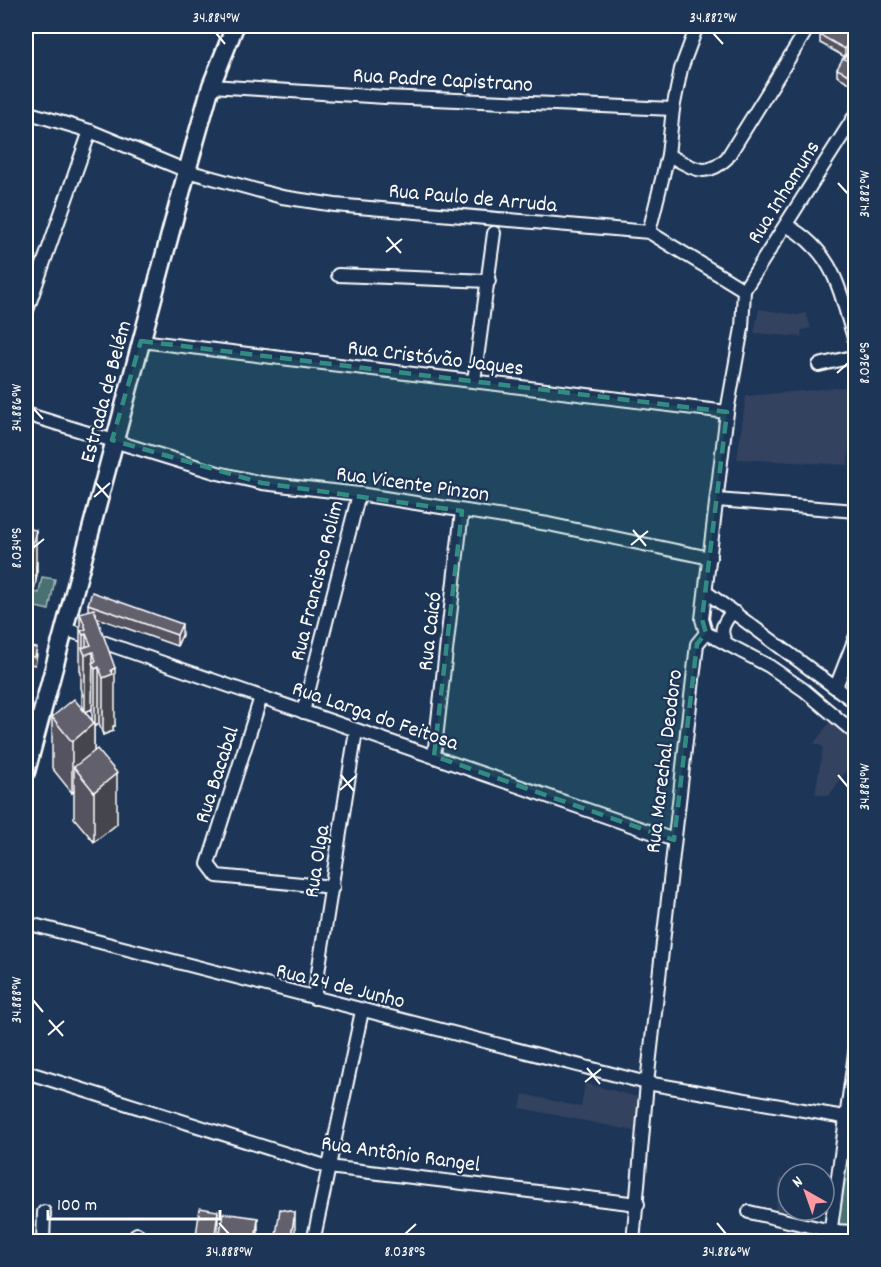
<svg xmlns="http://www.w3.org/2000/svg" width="881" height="1267" font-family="Dekko,sans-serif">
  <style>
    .built { fill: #32425e }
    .green { fill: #4a7072; stroke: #a4b8b8; stroke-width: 1.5 }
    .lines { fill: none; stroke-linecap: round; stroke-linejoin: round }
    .minor-casing { stroke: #fff; stroke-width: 16 }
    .major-casing { stroke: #fff; stroke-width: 21 }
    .minor { stroke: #1d3557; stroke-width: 12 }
    .major { stroke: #1d3557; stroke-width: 16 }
    .wall { fill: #55535f; stroke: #fff; stroke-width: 1.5; fill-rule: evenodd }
    .shaded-wall { fill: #45444d; stroke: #fff; stroke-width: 1.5 }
    .building { fill: #63616e; stroke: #fff; stroke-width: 1.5 }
    .marked { fill: #338b84; fill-opacity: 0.2; stroke: #338b84; stroke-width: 4.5; stroke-dasharray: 12 8; stroke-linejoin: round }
    .ticks { fill: none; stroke: #fff; stroke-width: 2 }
    .labels { text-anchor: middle; stroke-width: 4.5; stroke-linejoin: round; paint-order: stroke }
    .street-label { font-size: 22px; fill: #fff; stroke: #1d3557 }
    .neatline { fill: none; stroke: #fff; stroke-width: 2 }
    .ticks-label { font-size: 15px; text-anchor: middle; fill: #fff }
  </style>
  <rect width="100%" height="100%" fill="#1d3557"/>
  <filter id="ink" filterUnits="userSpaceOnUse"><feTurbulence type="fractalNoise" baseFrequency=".0167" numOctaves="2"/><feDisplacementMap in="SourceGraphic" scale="12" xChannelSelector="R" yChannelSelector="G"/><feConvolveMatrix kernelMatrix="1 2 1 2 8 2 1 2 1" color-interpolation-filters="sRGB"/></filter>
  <g filter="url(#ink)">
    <g class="built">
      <polygon points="759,309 798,315 806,313 811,328 802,330 801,337 754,333"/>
      <polygon points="855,386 848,465 737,459 746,396"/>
      <polygon points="831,721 855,744 855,758 829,796 815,794 823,747 814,743"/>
      <polygon points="585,1083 638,1097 635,1131 520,1108 523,1094 581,1107"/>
      <polygon points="780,1178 788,1179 788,1210 817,1210 817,1215 814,1217 775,1210"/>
    </g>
    <g class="green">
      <polygon points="42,577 55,579 49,610 31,606 33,592 39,593"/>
      <polygon points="855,1130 855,1227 837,1225 848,1136"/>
    </g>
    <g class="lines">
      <g class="minor-casing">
        <g id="minor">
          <polyline points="211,86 385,97 673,109"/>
          <polyline points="26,112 90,131 187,171 282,197 335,205 649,232 744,290"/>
          <path d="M668,155C692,167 705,180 727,158L809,26"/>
          <path d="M786,225C837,254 839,292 856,344"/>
          <polyline points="649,232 668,155 673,109 681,69 697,26"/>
          <polyline points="338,275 489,281"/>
          <polyline points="744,290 856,114"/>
          <polyline points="26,313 90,131"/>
          <polyline points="141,341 727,412"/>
          <polyline points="819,365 856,356"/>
          <polyline points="474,381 494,233"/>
          <polyline points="26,414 218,473 262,483 359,494 548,524 710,558"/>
          <polyline points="717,500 856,511"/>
          <polyline points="706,592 856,703"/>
          <polyline points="65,629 674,840"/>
          <polyline points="706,633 702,619 727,412 742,328 744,290"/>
          <polyline points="706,633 769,666 804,690 856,734"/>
          <path d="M727,644C719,633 722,625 730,615L736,613"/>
          <polyline points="836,687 856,636"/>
          <polyline points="261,697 208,864 217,876 333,887"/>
          <polyline points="303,712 359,494"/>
          <polyline points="434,756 462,511"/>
          <polyline points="26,923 647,1083 844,1117 856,1121"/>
          <polyline points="314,998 356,731"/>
          <polyline points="26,1072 328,1167 638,1204"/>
          <polyline points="749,1212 831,1231 856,1232"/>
          <polyline points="43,1242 44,1212"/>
          <polyline points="136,1242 137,1234"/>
          <polyline points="313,1242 362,1011"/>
          <polyline points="633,1242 647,1083 697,644 706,633"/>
          <polyline points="829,1242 856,1046"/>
        </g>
      </g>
      <g class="major-casing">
        <polyline id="major" points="26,772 187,171 211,86 235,26"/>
      </g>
      <use href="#minor" class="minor"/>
      <use href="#major" class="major"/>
    </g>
    <g class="wall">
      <polygon points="830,26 855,26 855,41 845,57 820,43 820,35 828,29"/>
      <polygon points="855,65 855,86 837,76 837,69"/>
      <path d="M88,604L182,635L177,646L97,618L115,726H113V731L103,735L99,724L95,726L94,725V750L117,824L94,842L74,818V791L72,793L52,768V717L85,712L82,705V691L81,688V673L80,670V613L88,611ZM92,709V720L93,722L85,712Z"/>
      <polygon points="26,646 37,655 35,665 26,663"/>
      <polygon points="219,1239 258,1242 219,1242"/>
    </g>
    <g class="shaded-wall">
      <polygon points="855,33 855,41 845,57 845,49"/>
      <polygon points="36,530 36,581 26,626 26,575"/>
      <polygon points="37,561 37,575 36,581 36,566"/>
      <polygon points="182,624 182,635 177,646 177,635"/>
      <polygon points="86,634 86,654 93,652 92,709 85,712 85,655 83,650 83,635"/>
      <polygon points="99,667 99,724 95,726 95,669"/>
      <polygon points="115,668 115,726 113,726 113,731 103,735 103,678 111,670"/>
      <polygon points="94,723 94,774 74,767 74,791 72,793 72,742"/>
      <polygon points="117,773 117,824 94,842 94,792"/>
      <polygon points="218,1211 218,1232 217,1242 214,1242"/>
      <polygon points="295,1212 295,1233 294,1242 290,1242"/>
      <polygon points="258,1218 258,1242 255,1242"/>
    </g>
    <g class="building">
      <polygon points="830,26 840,26 855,33 845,49 820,35 824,27 828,29"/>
      <polygon points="846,26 855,26 855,30"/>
      <polygon points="843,58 855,65 855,78 837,69"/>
      <polygon points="26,528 36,530 26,575"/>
      <polygon points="92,592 182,624 177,635 88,604"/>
      <polygon points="94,609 115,668 111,670 113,674 103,678 99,667 95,669 92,663 96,661 93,652 85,655 82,648 91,645 86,634 83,635 81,631 86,629 80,613"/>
      <polygon points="26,646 37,648 35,657 26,656"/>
      <polygon points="74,699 94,723 72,742 52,717"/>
      <polygon points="97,749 117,773 94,792 74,767"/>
      <polygon points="200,1208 218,1211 214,1242 195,1242"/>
      <polygon points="280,1209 295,1212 290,1242 275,1242"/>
      <polygon points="223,1213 258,1218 255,1242 235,1242 219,1239"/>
    </g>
  </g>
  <path class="marked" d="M141,341L727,412L702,619L706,633L697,644L674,840L434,756L462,511L262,483L112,440Z"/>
  <path class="ticks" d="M216,33L225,44M713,33L723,44M838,183L848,194M387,237L401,253M386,252L402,239M837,373L848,363M33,408L43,419M95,482L109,498M94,497L110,483M633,530L646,546M631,545L648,531M33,548L44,539M341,775L354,791M838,775L848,787M340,790L356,776M33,1000L43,1012M49,1020L63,1036M48,1035L64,1021M587,1068L600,1084M585,1082L601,1069M219,1223L229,1234M717,1223L726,1234M405,1234L416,1224"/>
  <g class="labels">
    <g class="street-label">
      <text transform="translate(443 78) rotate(3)" y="8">Rua Padre Capistrano</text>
      <text transform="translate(782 191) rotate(-58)" y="8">Rua Inhamuns</text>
      <text transform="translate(473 196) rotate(5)" y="8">Rua Paulo de Arruda</text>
      <text transform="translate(436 356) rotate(7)" y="8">Rua Cristóvão Jaques</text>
      <text transform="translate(104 391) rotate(-75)" y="8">Estrada de Belém</text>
      <text transform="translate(413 482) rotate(8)" y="8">Rua Vicente Pinzon</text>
      <text transform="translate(315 580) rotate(-76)" y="8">Rua Francisco Rolim</text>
      <text transform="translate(428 631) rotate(-83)" y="8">Rua Caicó</text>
      <text transform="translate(376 714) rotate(19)" y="8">Rua Larga do Feitosa</text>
      <text transform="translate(662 761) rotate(-83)" y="8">Rua Marechal Deodoro</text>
      <text transform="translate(215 774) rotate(-72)" y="8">Rua Bacabal</text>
      <text transform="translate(315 861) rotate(-81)" y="8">Rua Olga</text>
      <text transform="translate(341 984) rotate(14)" y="8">Rua 24 de Junho</text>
      <text transform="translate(401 1152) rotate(8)" y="8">Rua Antônio Rangel</text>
    </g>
  </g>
  <rect width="881" height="1267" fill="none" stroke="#1d3557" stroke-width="66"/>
  <g transform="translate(806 1192) rotate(320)"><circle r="28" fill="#1d3557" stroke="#77869a" stroke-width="1.5"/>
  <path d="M0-4.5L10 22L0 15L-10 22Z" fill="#ff9aa2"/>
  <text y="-9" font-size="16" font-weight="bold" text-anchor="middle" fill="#ffffff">N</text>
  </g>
  <path d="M48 1210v9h172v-9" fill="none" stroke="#ffffff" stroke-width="3"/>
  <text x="57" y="1210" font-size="18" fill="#ffffff" stroke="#1d3557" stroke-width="4.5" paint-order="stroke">100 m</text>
  <rect x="33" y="33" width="815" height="1201" class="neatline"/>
  <g class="ticks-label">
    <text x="216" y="22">34.884°W</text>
    <text x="713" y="22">34.882°W</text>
    <text transform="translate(864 194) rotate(-90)" y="5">34.882°W</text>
    <text transform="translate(864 363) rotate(-90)" y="5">8.036°S</text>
    <text transform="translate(16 408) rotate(-90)" y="5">34.886°W</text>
    <text transform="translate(16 548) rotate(-90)" y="5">8.034°S</text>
    <text transform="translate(864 787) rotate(-90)" y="5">34.884°W</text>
    <text transform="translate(16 1000) rotate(-90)" y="5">34.888°W</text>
    <text x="229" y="1256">34.888°W</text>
    <text x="405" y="1256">8.038°S</text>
    <text x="726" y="1256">34.886°W</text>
  </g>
</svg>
